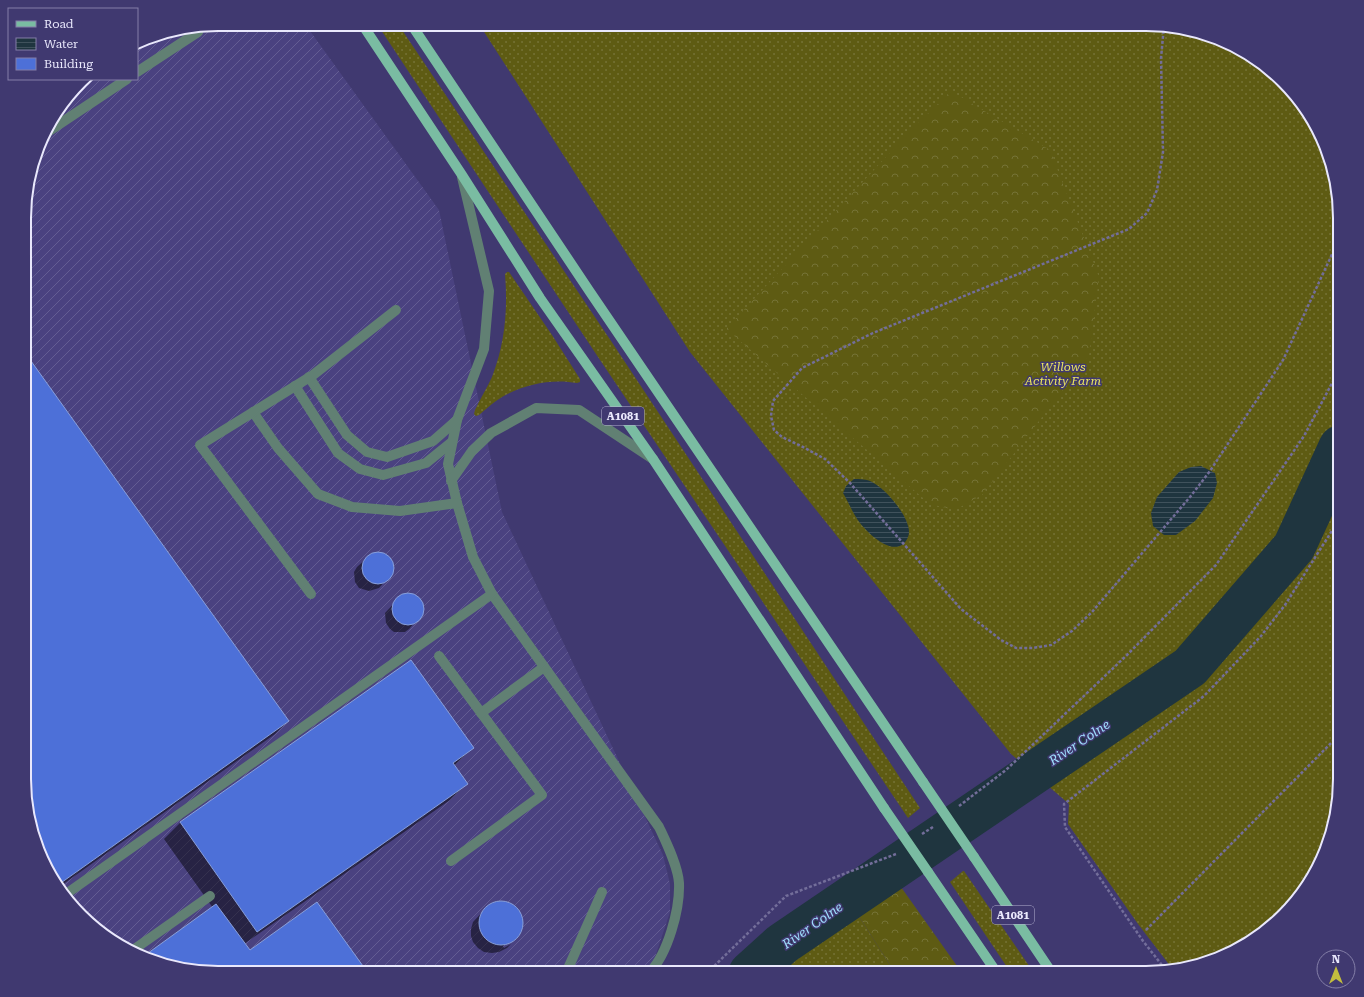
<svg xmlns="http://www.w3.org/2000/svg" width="1364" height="997" font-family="'Roboto Serif',serif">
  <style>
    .industrial { fill: url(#industrial-furrows) }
    .grass { fill: url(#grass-dots) }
    .forest { fill: url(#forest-crowns) }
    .water { fill: url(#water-rules) }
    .shadow { fill: #0007 }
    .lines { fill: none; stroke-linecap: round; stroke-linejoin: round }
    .river { stroke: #1f353f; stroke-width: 43 }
    .building { fill: #4d70d8; stroke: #889fda }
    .path { stroke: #736e9a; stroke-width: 2.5; stroke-dasharray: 3 2; stroke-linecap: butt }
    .minor { stroke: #618073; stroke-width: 10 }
    .major { stroke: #7abca2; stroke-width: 10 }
    .major-bridge { stroke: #7abca2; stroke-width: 10 }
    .labels { text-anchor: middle; stroke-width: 3; stroke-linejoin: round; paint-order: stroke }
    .shield { fill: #403970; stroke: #b6b4d2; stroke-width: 1 }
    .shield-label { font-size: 11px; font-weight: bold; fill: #e9e8fc }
    .park-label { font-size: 12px; font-style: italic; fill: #ebe65e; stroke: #403970 }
    .water-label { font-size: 13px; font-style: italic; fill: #9fe1fe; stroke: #403970 }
    .rim { fill: none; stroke: #e9e8fc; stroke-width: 2 }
  </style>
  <defs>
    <pattern id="industrial-furrows" width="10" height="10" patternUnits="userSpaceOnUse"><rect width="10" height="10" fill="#4a4280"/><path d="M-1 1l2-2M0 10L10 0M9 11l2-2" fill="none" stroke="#645d93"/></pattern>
    <pattern id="grass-dots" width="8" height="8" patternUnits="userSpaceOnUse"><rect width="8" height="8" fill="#5e5b13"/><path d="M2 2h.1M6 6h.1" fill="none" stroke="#757336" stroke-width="1.8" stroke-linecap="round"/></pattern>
    <pattern id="forest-crowns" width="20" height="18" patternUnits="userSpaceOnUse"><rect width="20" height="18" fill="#5e5b13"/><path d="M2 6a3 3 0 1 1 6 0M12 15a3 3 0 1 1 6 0" fill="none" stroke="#757336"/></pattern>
    <pattern id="water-rules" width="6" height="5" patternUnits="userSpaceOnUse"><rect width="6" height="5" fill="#1f353f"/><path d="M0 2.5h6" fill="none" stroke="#40525c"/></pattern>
  </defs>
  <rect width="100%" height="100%" fill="#403970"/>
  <polygon class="industrial" points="218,24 305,24 439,210 502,512 663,855 670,884 670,912 653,963 643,973 206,973 155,963 100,933 50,876 26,804 26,193 44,132 85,79 137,79 137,43 144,39"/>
  <g class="grass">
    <polygon points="377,24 398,24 613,344 920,808 908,818 598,357"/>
    <polygon points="479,24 1158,24 1220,39 1264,64 1320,132 1340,206 1340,791 1330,842 1300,897 1232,953 1171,967 1138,924 1068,824 1069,804 1011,754 690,352"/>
    <path d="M507,272H509L552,335L580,379V382L577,383C550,378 519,385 496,401C490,405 485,410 479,415L476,416L474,414L475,410C480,399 487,388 492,377C505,344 508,309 505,274Z"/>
    <polygon points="963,871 964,871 1034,973 1011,973 950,882"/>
    <polygon points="853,907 895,973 759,973"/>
  </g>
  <g class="forest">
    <polygon points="951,91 1050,150 1099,277 1089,356 982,495 955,510 930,504 726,329 912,129"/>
    <polygon points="896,880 962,973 895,973 853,907"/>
  </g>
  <g class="water">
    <polygon points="1201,466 1215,473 1217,483 1213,498 1195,521 1176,535 1164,535 1153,526 1151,513 1157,497 1179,472 1191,467"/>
    <path d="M854,479C860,479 867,479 872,482C886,489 909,516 909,532C909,537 906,542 902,545C888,553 868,533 860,523C853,514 849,503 843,493L846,486Z"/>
  </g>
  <g class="shadow">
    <polygon points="26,356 288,721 275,734 59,887 50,876 26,804"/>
    <polygon points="375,553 384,554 388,556 391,561 392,571 387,579 379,588 369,591 359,588 355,582 354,572 357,567 370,555"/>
    <polygon points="410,594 419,599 423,608 422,614 409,629 405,632 394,632 390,629 386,623 385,613 401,596"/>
    <polygon points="411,661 472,748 454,766 466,784 450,800 244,944 249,952 366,973 155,963 144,957 213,908 164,839 180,823"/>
    <polygon points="501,901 507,903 514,906 519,911 522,918 522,926 520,933 514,941 514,940 503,946 504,948 511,944 507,948 499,952 492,953 484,952 478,948 473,942 471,936 471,929 473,922 487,907 493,903"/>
  </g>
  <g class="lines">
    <polyline class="river" points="750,973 782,944 1190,667 1294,547 1340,447"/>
  </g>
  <g class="building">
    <polygon points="26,354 289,721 58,885 50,876 26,804"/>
    <circle cx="378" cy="568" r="16"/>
    <circle cx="408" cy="609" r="16"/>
    <polygon points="411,660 474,748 453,763 468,784 257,932 180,822"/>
    <circle cx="501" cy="923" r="22"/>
    <polygon points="317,902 368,973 206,973 155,963 144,956 216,904 250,950"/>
  </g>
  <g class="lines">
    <g class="path">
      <polyline points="1164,26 1161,58 1163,152 1157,190 1147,213 1129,229 873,333 802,368 773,401 771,416 774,430 782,437 803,447 825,459 850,483 961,609 1001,640 1016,648 1033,648 1051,645 1072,631 1092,612 1190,497 1210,471 1283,360 1340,237"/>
      <polyline points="959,806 1006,770 1127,655 1216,565 1304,436 1340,368"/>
      <polyline points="922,834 933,827"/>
      <polyline points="1146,930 1340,734"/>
      <polyline points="1165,969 1143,941 1065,827 1064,804 1204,696 1261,636 1285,605 1340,518"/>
      <polyline points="707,973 786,896 896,854"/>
    </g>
    <g class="minor">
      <polyline points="137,72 198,32 196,28"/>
      <polyline points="43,135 127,79"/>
      <path d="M462,177L489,291L484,349L457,420L448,464L457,503L473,557L492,594L659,827C666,842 678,866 679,883C680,909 668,954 649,973"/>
      <polyline points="309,377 347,435 367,452 387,457 433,441 457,420"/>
      <polyline points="295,386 338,453 360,469 383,475 426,463 452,442"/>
      <polyline points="253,412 278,448 318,494 352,507 400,511 457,503"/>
      <polyline points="451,481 472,451 491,433 536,408 579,410 653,459"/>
      <polyline points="311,594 200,445 313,375 396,310"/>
      <polyline points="439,656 542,795 451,861"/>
      <polyline points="481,713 544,667"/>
      <polyline points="66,894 492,594"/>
      <polyline points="133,950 210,896"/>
      <polyline points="566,973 602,892"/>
    </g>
    <g class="major">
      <polyline points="362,24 462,175 540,298 653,459 884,808"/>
      <polyline points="411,24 590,292 923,782"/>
      <polyline points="974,857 1052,973"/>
      <polyline points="928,872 997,973"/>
    </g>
    <g class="major-bridge">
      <polyline points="923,782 974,857"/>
      <polyline points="884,808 928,872"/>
    </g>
  </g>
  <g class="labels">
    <g class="shield">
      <rect x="602" y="407" width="42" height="18" rx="3"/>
      <rect x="992" y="906" width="42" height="18" rx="3"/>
    </g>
    <g class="shield-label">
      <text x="623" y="420">A1081</text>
      <text x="1013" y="919">A1081</text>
    </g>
    <g class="park-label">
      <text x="1063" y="371">Willows<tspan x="1063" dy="14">Activity Farm</tspan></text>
    </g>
    <g class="water-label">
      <text transform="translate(1079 742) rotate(-34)" y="5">River Colne</text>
      <text transform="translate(812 925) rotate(-35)" y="5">River Colne</text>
    </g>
  </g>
  <path d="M0 0H1364V997H0ZM218 31H1146A187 187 0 0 1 1333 218V779A187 187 0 0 1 1146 966H218A187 187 0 0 1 31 779V218A187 187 0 0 1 218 31Z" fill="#403970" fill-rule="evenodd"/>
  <path class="rim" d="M218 31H1146A187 187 0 0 1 1333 218V779A187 187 0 0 1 1146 966H218A187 187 0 0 1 31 779V218A187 187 0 0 1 218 31Z"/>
  <rect x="8" y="8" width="130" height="72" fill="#403970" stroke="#847fa8"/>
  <rect x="16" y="21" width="20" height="6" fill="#7abca2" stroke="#847fa8"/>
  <text x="44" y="28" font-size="12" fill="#e9e8fc">Road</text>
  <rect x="16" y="38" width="20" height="12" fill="url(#water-rules)" stroke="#847fa8"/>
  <text x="44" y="48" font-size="12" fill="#e9e8fc">Water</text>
  <rect x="16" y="58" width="20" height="12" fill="#4d70d8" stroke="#847fa8"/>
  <text x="44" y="68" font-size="12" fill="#e9e8fc">Building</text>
  <g transform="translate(1336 969)"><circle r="19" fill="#403970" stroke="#847fa8"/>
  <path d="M0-3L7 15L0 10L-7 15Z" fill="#c2bd3f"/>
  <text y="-6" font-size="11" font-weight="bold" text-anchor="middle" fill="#e9e8fc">N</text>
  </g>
</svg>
